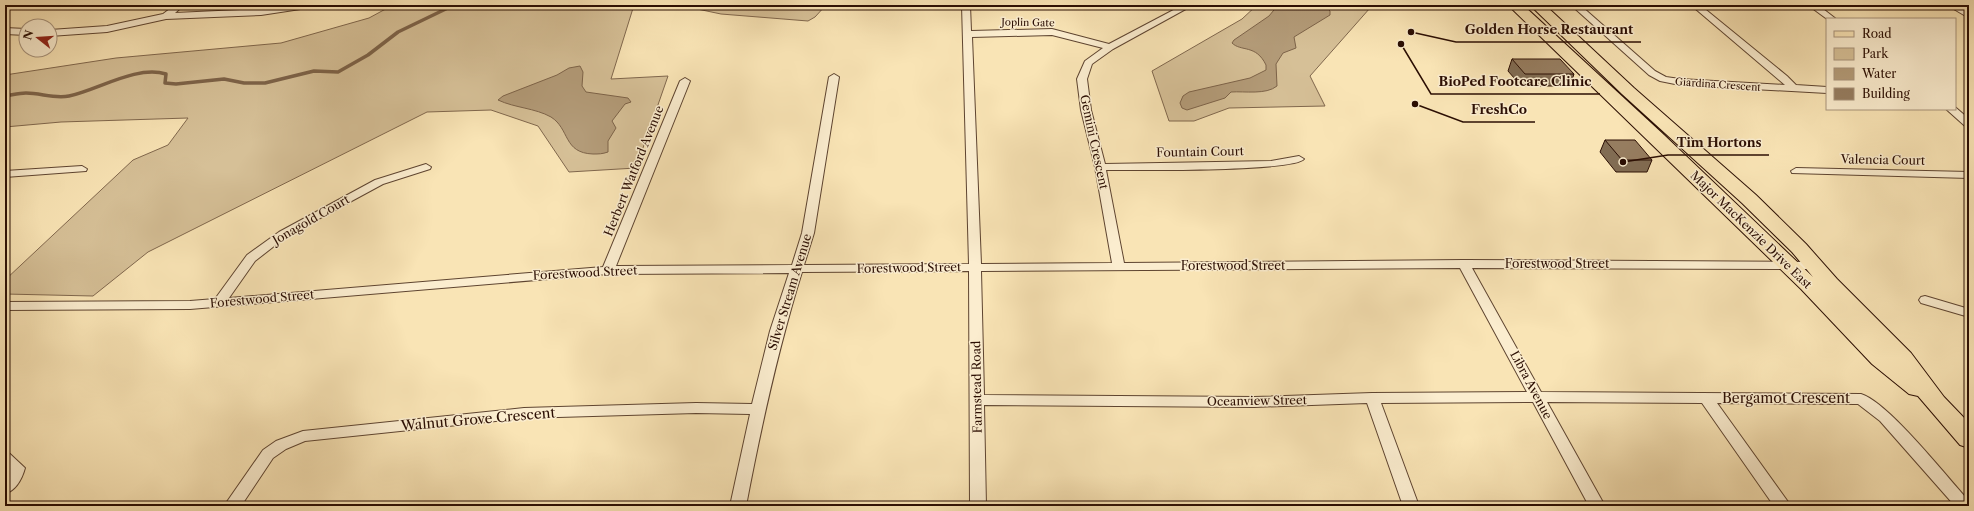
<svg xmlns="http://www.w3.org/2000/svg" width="1974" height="511" font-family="'Libre Caslon Text',serif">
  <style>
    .green { fill: #d6c097; stroke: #80674d }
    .water { fill: #b39b78; stroke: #7d6349 }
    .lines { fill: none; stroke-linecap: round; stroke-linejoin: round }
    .stream { stroke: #7d6349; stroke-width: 3.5 }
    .minor-casing { stroke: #5e4430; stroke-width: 2 }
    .primary-casing { stroke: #2b0e03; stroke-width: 2 }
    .minor { fill: #fbedcf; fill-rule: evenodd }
    .primary { fill: #f9e4b5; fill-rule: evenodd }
    .wall { fill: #816c53; stroke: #2b0e03 }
    .building { fill: #967d60; stroke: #2b0e03 }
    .labels { text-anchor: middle; stroke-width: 3; stroke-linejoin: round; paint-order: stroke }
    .far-street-label { font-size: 10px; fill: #2b0e03; stroke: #fbedcf }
    .street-label { font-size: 12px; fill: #2b0e03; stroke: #fbedcf }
    .near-street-label { font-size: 14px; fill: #2b0e03; stroke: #fbedcf }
    .leader { fill: none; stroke: #2b0e03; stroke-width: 1.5 }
    .callout-dot { fill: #2b0e03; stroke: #fbedcf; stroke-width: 1.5 }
    .callout-label { font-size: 13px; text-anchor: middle; font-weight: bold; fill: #2b0e03; stroke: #fbedcf; stroke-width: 3; stroke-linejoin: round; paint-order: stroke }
  </style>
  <rect width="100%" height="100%" fill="#f9e4b5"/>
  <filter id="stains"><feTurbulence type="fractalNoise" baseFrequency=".005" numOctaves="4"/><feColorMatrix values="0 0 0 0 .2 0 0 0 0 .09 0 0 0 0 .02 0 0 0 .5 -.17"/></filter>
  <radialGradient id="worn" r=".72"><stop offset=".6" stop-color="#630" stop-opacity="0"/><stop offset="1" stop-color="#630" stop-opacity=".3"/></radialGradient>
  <g class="green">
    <polygon points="393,5 634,5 611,79 668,76 636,168 569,172 538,126 491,110 427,112 148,252 93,296 5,294 5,280 133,160 168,145 188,118 61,122 5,127 5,75 116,58 281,43 369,18"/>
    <polygon points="684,5 826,5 815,17 808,21 721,14 683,6"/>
    <polygon points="1257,5 1379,5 1370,8 1310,76 1325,106 1229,108 1194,121 1169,121 1152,71 1242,19"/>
  </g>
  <g class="water">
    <path d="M1278,5C1290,5 1323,1 1330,11V15L1294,37L1296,48L1283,53L1276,64L1277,86C1266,95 1245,91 1231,92L1225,98L1187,110L1182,108L1180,103L1183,96L1189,92L1250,78L1266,70V65C1256,44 1241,52 1232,43L1234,40L1269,16Z"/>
    <path d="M580,66L583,72L582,86L586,92L628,98L631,102L625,104L612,121L616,128L608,141V152C602,154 599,154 593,154C563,153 570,129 551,117C535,108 515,108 498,100L503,96L557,75L569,68Z"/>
  </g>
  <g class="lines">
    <path class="stream" d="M5,96C12,95 19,93 26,93C41,93 54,99 69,96C98,90 136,65 166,74L165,83L176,84L224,79L244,83H265L314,71L338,72L368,55L398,32L454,5"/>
    <g class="minor-casing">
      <g id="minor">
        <polygon points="175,5 184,5 175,13 261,9 290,5 311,5 307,8 261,15 166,19 107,32 50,36 50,30 107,26 163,14"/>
        <path d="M962,5H970L971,31L1052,29L1109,44L1183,5H1193L1113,49L1092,64L1087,79L1091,110L1105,164L1271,161L1299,156L1304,159C1294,172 1132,170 1106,170L1124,263L1464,260L1819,262L1821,265L1815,269L1472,268L1541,392L1861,394C1888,402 1947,477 1969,501V506H1955L1880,421L1858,404L1717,403L1791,506H1774L1702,403L1547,402L1605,506H1589L1533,402L1381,403L1419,506H1403L1367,403L1254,407L984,405L986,506H970L969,271L802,272C778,349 761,427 746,506H730L750,414L696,413L524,418L305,441L286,449L273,458L241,506H224L263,450L276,441L303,431L524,408L696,403L752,404L770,331L789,273L608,274L190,309L5,310V302L190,301L215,299L247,255L279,232L375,180L426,164L431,167L430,169L383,184L287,236L255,261L229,298L603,267L680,81L685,78L690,81L616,266L792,265L802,233L829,77L834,74L839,77L814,233L804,265L969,264ZM1052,35L1103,48L1085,61L1077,79L1081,110L1095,167L1112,263L981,264L972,37ZM1460,268L1527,392L1372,393L1254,397L984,395L981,271Z"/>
        <polygon points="1571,5 1580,5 1655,71 1666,77 1680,79 1785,85 1691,5 1700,5 1787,76 1796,85 1827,87 1827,93 1680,85 1660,81 1649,75"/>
        <polygon points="1808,5 1818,5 1836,19 1827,19"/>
        <polygon points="1947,5 1957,5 1969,12 1969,18"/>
        <polygon points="5,28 26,29 26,35 5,34"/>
        <polygon points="1955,107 1969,119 1969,127 1965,126 1946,109 1955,109"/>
        <polygon points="82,166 87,169 86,171 5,177 5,171"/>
        <polygon points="1796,168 1969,172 1969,178 1792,173 1791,171"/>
        <polygon points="1925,296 1969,309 1969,317 1921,303 1919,300 1921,297"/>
        <path d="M5,452L10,454L25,468C22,479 16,490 5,494V477L9,470L5,466Z"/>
      </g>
    </g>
    <g class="primary-casing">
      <polygon id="primary" points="1508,5 1523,5 1664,135 1813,277 1792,252 1742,203 1622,94 1530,5 1545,5 1634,88 1756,195 1806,244 1837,279 1911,353 1944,397 1969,423 1969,448 1960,445 1918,396 1909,394 1872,364 1801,289"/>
    </g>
    <use href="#minor" class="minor"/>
    <use href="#primary" class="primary"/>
  </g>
  <g class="wall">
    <polygon points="1512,59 1574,74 1570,86 1521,86 1508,71"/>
    <polygon points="1605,140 1652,160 1647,172 1616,172 1600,152"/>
  </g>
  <g class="building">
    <polygon points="1512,59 1560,59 1574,74 1525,74"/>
    <polygon points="1605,140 1635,140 1652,160 1622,160"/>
  </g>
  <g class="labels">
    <g class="far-street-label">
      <text transform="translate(1028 22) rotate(1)" y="4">Joplin Gate</text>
      <text transform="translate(1718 84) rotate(4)" y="4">Giardina Crescent</text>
    </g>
    <g class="street-label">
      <text transform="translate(1094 142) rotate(78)" y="4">Gemini Crescent</text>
      <text transform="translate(1200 152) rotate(-1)" y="4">Fountain Court</text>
      <text transform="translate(1883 160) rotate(1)" y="4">Valencia Court</text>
      <text transform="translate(634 171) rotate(-68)" y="4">Herbert Watford Avenue</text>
      <text transform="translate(311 220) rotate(-30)" y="4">Jonagold Court</text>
      <text transform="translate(1751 230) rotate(44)" y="4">Major MacKenzie Drive East</text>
      <text x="1557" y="268">Forestwood Street</text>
      <text x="1233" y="270">Forestwood Street</text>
      <text transform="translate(909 268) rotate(-1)" y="4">Forestwood Street</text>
      <text transform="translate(585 273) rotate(-3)" y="4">Forestwood Street</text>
      <text transform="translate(790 292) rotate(-73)" y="4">Silver Stream Avenue</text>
      <text transform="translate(262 299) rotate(-5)" y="4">Forestwood Street</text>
      <text transform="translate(1531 385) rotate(62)" y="4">Libra Avenue</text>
      <text transform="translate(977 387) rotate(-91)" y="4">Farmstead Road</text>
      <text transform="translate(1257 401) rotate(-1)" y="4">Oceanview Street</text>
    </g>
    <g class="near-street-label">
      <text x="1786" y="403">Bergamot Crescent</text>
      <text transform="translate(478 419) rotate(-5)" y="5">Walnut Grove Crescent</text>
    </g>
  </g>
  <path class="leader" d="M1411 32L1456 42H1641M1401 44L1431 94H1600M1415 104L1463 122H1535M1623 162L1668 155H1769"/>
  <g class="callout-dot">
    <circle cx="1411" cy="32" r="4"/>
    <circle cx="1401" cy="44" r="4"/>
    <circle cx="1415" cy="104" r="4"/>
    <circle cx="1623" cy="162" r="4"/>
  </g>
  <g class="callout-label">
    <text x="1549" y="34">Golden Horse Restaurant</text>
    <text x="1515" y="86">BioPed Footcare Clinic</text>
    <text x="1499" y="114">FreshCo</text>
    <text x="1719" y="147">Tim Hortons</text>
  </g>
  <rect width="1974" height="511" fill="none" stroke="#f9e4b5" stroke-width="20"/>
  <rect x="6" y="6" width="1962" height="499" fill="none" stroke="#2b0e03" stroke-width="2"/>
  <rect x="10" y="10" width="1954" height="491" fill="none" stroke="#2b0e03"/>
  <rect x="1826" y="18" width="130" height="92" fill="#fbedcf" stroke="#a8947d"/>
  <rect x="1834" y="31" width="20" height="6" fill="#f9e4b5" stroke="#a8947d"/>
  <text x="1862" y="38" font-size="12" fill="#2b0e03">Road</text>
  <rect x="1834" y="48" width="20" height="12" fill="#d6c097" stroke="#a8947d"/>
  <text x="1862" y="58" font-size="12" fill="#2b0e03">Park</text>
  <rect x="1834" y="68" width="20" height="12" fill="#b39b78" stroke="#a8947d"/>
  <text x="1862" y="78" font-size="12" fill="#2b0e03">Water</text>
  <rect x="1834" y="88" width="20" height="12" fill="#967d60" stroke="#a8947d"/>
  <text x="1862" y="98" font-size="12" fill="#2b0e03">Building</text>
  <g transform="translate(38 38) rotate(287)"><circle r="19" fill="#fbedcf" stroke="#a8947d"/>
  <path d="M0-3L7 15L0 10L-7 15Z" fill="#8f2418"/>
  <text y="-6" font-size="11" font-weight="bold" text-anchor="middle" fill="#2b0e03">N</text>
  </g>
  <rect width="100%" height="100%" filter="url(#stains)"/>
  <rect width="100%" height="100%" fill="url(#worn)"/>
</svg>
